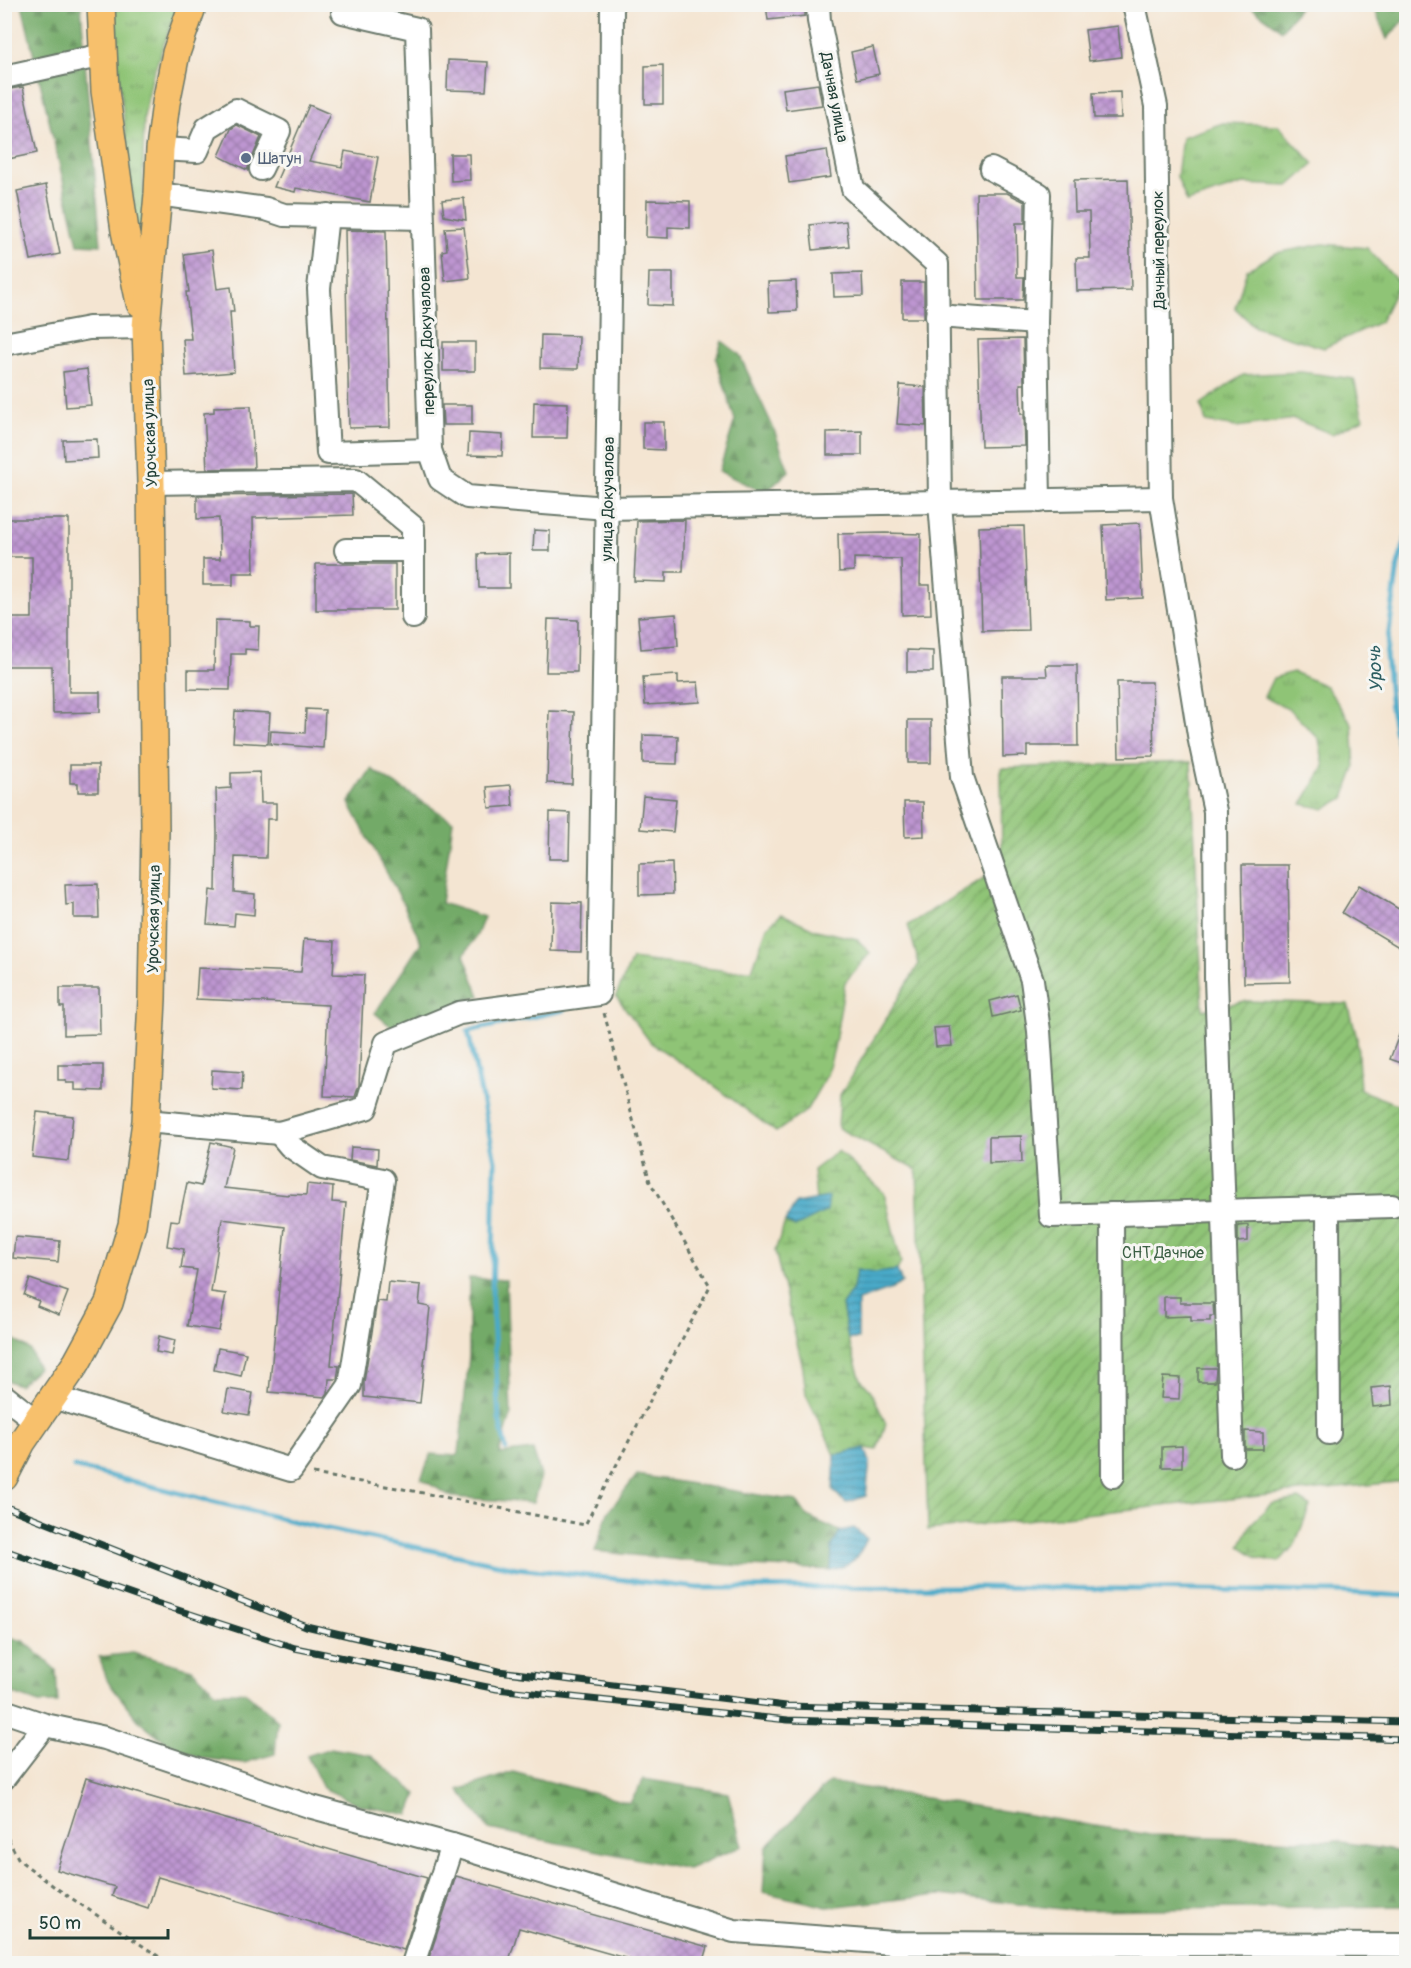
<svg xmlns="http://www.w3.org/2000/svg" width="1411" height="1968" font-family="Pangolin,sans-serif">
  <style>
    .grass { fill: url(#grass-tufts); stroke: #578055; stroke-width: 1.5 }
    .forest { fill: url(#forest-firs); stroke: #49744e; stroke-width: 1.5 }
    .wetland { fill: url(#wetland-marsh); stroke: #578055; stroke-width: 1.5 }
    .garden { fill: url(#garden-furrows); stroke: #578055; stroke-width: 1.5 }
    .water { fill: url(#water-rules); stroke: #34747e; stroke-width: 1.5 }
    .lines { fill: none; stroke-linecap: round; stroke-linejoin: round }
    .stream { stroke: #4aaac9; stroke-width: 5 }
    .building { fill: url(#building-cross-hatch) }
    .minor-casing { stroke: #6a786b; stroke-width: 26 }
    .major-casing { stroke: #6a786b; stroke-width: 30 }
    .path { stroke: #6a786b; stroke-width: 3; stroke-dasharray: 4.5 4.5; stroke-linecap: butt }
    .minor { stroke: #fff; stroke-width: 22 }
    .major { stroke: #f7c06c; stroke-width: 27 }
    .rail-casing { stroke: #1f3d34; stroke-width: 7 }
    .rail { stroke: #f6f6f2; stroke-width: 4.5; stroke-dasharray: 14; stroke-linecap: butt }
    .service-dot { fill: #5c6f8a; stroke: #f6f6f2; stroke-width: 2 }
    .labels { text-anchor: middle; stroke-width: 6; stroke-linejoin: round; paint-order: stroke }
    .street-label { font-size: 16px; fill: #1f3d34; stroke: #f6f6f2 }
    .service-label { font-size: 16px; fill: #4e5e75; stroke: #f6f6f2; text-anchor: start }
    .park-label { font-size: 16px; fill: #3b5f44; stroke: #f6f6f2 }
    .water-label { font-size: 18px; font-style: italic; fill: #2c5e61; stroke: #f6f6f2 }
  </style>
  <defs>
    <pattern id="grass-tufts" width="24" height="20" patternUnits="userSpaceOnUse" patternTransform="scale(1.5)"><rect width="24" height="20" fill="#8fc476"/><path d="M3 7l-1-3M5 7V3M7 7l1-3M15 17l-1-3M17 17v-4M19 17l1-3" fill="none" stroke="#74a062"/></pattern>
    <pattern id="forest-firs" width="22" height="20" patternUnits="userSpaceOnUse" patternTransform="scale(1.5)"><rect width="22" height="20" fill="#73aa67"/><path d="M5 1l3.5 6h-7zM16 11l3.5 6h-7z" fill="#5e8c56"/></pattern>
    <pattern id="wetland-marsh" width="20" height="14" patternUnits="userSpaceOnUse" patternTransform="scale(1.5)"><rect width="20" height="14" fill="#8fc476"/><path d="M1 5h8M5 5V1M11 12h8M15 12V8" fill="none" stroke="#74a062"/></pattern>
    <pattern id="garden-furrows" width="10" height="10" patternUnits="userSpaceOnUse" patternTransform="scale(1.5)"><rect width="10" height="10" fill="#8fc476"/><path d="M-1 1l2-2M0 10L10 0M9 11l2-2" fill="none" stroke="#74a062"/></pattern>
    <pattern id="water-rules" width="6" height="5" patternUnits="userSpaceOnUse" patternTransform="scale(1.5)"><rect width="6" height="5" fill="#4aaac9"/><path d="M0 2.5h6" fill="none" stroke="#3d8ca4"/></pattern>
    <pattern id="building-cross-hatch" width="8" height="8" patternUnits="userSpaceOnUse" patternTransform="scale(1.5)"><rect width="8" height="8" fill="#be96d1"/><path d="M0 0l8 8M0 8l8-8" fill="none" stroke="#9a7caa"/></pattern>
  </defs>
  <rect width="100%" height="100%" fill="#f6f6f2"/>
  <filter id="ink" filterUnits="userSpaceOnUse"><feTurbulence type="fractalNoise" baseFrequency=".0167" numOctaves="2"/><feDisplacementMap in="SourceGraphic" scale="12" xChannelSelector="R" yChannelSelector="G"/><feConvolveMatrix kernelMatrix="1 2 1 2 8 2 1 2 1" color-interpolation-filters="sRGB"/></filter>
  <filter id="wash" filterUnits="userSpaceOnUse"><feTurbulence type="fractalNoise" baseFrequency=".008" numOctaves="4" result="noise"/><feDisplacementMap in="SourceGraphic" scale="24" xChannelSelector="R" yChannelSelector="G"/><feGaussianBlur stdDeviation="1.35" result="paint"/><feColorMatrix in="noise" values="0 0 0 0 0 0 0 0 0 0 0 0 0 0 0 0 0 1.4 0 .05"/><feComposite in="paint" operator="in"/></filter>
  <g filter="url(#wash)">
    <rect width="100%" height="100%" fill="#f4e5d2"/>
    <g class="grass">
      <polygon points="111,5 178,5 152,77 144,117 143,164 145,267 142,280"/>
      <polygon points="1223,123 1278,125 1314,164 1289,186 1243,184 1187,202 1177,177 1182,137"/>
      <polygon points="1323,244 1367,248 1399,283 1380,322 1324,348 1255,327 1235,308 1247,270 1276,253"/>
      <polygon points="1301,372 1354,379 1363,419 1332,434 1294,419 1236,427 1206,422 1201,404 1243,375"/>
      <polygon points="1293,672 1326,686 1352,724 1355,768 1344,798 1325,809 1302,804 1324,767 1319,739 1290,710 1264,697 1273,678"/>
    </g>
    <g class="forest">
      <polygon points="22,5 81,5 85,62 101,245 78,244"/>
      <polygon points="1248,5 1301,5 1282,30"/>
      <polygon points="1373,5 1406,5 1406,18 1387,39"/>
      <polygon points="722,341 739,354 773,427 789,471 765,493 719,471 735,420 716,359"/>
      <polygon points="371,769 453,821 441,903 484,917 477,935 464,955 480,996 395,1030 375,1013 421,943 402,901 349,803"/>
      <polygon points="469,1278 506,1280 511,1416 499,1454 533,1450 541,1476 533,1503 452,1497 421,1479 431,1454 457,1456 459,1453 469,1356"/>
      <polygon points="4,1333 30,1350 38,1368 19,1385 5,1380"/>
      <polygon points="637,1475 797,1501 807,1516 840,1531 832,1547 831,1570 728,1565 595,1551 608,1512"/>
      <polygon points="5,1638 24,1641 56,1670 58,1703 39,1703 5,1691"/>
      <polygon points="133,1653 192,1669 216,1692 245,1692 278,1721 275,1754 244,1763 200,1758 165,1741 138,1720 108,1682 99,1657"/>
      <polygon points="331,1748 370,1755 417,1794 409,1815 360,1805 323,1788 307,1756"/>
      <polygon points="513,1772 630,1803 644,1779 728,1793 742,1846 688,1869 489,1829 459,1790"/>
      <polygon points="829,1782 1150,1835 1337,1841 1406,1853 1406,1906 1070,1910 940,1895 827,1907 763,1892 766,1848"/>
    </g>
    <g class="wetland">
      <polygon points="782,914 816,930 857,939 870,953 845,982 834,1048 827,1075 806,1111 776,1132 701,1076 651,1043 616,996 632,959 729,971 752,970 767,927"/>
      <polygon points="838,1151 884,1193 901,1263 897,1270 876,1274 856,1270 853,1289 842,1305 848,1339 861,1380 871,1391 886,1424 877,1450 865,1448 835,1455 806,1394 803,1368 775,1251 785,1222 795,1227 828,1198 816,1200 813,1170"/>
      <polygon points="1299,1499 1310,1506 1295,1544 1279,1562 1258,1558 1240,1546 1251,1524 1271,1504"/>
    </g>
    <polygon class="garden" points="1191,762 1203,1010 1245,1001 1348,1004 1357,1038 1360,1090 1406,1108 1406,1481 928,1530 917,1170 838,1128 840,1095 919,964 908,925 1002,867 1001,768"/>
    <g class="water">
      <polygon points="829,1197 827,1211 795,1227 785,1222 796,1203"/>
      <polygon points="856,1270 876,1273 897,1270 902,1282 892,1289 858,1301 858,1339 848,1339 842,1305 853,1289"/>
      <polygon points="865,1448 870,1462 866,1496 846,1503 833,1490 835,1455"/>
      <path d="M854,1528L867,1539C859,1556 851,1567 831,1570L832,1547L840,1531Z"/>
    </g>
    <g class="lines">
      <g class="stream">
        <polyline points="1406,538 1398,565 1386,655 1391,708 1400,754 1406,760"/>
        <polyline points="506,1449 499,1419 492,1300 495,1161 468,1031 564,1010"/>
        <polyline points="74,1467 304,1524 517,1568 698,1588 974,1587 1336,1592 1406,1596"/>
      </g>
    </g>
    <g id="blocks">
      <g class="building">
        <polygon points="766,4 805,4 805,16 768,20"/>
        <polygon points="1118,26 1121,57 1089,61 1085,30"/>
        <polygon points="873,47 879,74 857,79 851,52"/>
        <polygon points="448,60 488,62 486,91 447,90"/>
        <polygon points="663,65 663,104 645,104 645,66"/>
        <polygon points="818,84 822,105 786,110 783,89"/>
        <polygon points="23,87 37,153 8,159 4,140 4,90"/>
        <polygon points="1120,92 1121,118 1094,118 1093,93"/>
        <polygon points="309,105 330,114 309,161 342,167 345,151 378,157 370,202 296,188 295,192 274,187"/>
        <polygon points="237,125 261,137 247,170 219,156 231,129"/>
        <polygon points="827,150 831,177 789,183 785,156"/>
        <polygon points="450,154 469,154 470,180 451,181"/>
        <polygon points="1128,179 1131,290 1077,291 1076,258 1090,258 1089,212 1075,212 1074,180"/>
        <polygon points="46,185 60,254 31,260 17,191"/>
        <polygon points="976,193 1007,193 1025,202 1025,223 1016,223 1017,277 1024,277 1023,300 978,300"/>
        <polygon points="464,198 466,220 444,216 442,200"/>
        <polygon points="647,200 690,201 690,228 668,227 668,238 646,237"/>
        <polygon points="846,221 849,246 813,250 810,225"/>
        <polygon points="464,227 470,278 445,281 442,251 447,250 445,228"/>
        <polygon points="345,230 386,231 390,427 349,428"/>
        <polygon points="212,250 217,289 231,287 234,312 230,312 234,372 186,376 183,339 191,339 186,292 189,292 184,254"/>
        <polygon points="649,273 673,273 673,306 648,305"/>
        <polygon points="862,273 863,296 834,297 833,274"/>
        <polygon points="796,281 797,311 769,312 768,282"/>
        <rect x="902" y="282" width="22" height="36"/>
        <polygon points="541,335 579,336 578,369 540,368"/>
        <polygon points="1023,339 1024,384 1020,384 1021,414 1024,414 1025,446 981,447 978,340"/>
        <rect x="443" y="342" width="32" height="29"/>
        <polygon points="87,369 91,405 66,407 63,372"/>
        <polygon points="900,385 925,387 926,426 897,424"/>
        <polygon points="534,402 568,403 567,438 533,438"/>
        <polygon points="442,405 472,405 472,425 443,425"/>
        <polygon points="251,406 254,468 207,469 204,413 214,412 214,407"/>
        <polygon points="643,422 664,422 664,450 643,449"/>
        <polygon points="862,431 862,455 827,455 827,432"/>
        <polygon points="469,433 503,435 502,456 468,455"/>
        <polygon points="97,439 98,458 64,460 63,440"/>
        <polygon points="352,494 353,515 253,518 254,573 233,573 233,585 203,585 203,559 220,559 219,518 197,519 197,496"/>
        <polygon points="4,519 69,519 69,692 100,692 100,712 53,713 52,666 4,666 4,618 32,618 32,557 4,557"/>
        <polygon points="685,520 683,572 666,572 666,582 634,581 637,521"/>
        <polygon points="1140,523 1143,598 1106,600 1103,525"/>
        <polygon points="1024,526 1028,630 982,631 979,527"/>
        <polygon points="534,530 550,531 550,551 533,551"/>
        <polygon points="885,533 921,534 920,585 930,585 931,614 902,615 901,559 854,558 854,571 839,572 838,534"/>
        <polygon points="509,553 509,588 479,588 478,554"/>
        <rect x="316" y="564" width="79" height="46"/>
        <polygon points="676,614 678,646 641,649 638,617"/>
        <polygon points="548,619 578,620 577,672 546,672"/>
        <polygon points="215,620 250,621 250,626 259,626 258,650 245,649 245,654 231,654 230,690 188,689 188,670 214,670"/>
        <polygon points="907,650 933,651 933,672 907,672"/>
        <polygon points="1046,665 1077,665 1078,746 1027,746 1027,756 1003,757 1002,676 1047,676"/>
        <polygon points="678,675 678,683 698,682 700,702 645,705 643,677"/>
        <polygon points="1117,682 1152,682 1154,756 1119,757"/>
        <polygon points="306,709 325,710 323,748 270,744 271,731 305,733"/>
        <polygon points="235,711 270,713 268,744 233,742"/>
        <polygon points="549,711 574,712 572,784 547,783"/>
        <rect x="908" y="720" width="23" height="43"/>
        <polygon points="643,735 678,736 677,764 643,763"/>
        <polygon points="70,765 98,765 98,792 78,792 78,783 70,783"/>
        <polygon points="260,772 261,803 276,803 276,819 267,819 266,858 235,857 234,892 255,894 254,915 235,913 234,926 207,924 210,890 216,891 217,832 216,789 231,788 231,773"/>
        <polygon points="511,785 513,806 489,808 487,787"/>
        <polygon points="643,796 676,799 673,832 640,829"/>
        <polygon points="904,802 923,802 924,836 905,837"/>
        <polygon points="550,812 570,813 569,859 549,859"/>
        <polygon points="672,863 673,894 639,895 639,864"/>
        <polygon points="1242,865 1288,865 1290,982 1244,983"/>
        <polygon points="98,884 99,918 74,918 74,904 66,905 65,885"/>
        <polygon points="1359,885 1407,914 1407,952 1342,913"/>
        <polygon points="552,902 582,903 581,952 551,951"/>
        <polygon points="304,939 335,941 333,974 364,975 359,1085 355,1097 324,1096 328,1005 196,999 198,968 301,972"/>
        <polygon points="60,988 99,988 100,1034 64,1035 64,1007 60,1007"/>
        <polygon points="1017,994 1021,1010 993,1017 990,1001"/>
        <polygon points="1405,1019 1407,1020 1407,1065 1390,1059"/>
        <polygon points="949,1027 952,1046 936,1047 934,1028"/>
        <polygon points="58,1065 103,1065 103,1091 75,1090 75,1083 66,1083 66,1080 58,1080"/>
        <polygon points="212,1070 243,1072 242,1090 211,1088"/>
        <polygon points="37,1112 73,1116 68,1161 32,1157"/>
        <polygon points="1021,1136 1022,1162 989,1163 989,1137"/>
        <polygon points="211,1142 233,1147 224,1188 288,1195 288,1194 306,1195 307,1184 333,1187 332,1202 346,1203 331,1365 339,1366 337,1379 329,1379 328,1393 325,1397 269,1392 285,1227 222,1219 211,1292 226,1294 219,1331 187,1326 197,1270 181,1268 184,1249 167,1246 171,1220 179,1221 187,1183 201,1186"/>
        <polygon points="351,1147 378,1149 377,1165 350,1160"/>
        <polygon points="1248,1225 1248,1241 1238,1242 1238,1226"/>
        <polygon points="15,1237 60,1241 58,1262 13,1258"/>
        <polygon points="30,1279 68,1292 59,1315 37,1306 39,1301 24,1295"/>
        <polygon points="388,1282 421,1285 419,1305 430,1307 420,1403 364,1397 364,1382 377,1301 386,1302"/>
        <polygon points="1164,1297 1180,1297 1180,1303 1213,1303 1214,1316 1210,1316 1210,1321 1191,1321 1191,1316 1164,1317"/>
        <polygon points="159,1336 175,1340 172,1355 156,1352"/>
        <polygon points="218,1348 246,1353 241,1376 214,1370"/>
        <polygon points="1198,1368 1216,1368 1215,1382 1198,1382"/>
        <polygon points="1163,1377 1180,1378 1179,1399 1161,1398"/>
        <polygon points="1391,1386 1392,1405 1373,1407 1371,1388"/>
        <polygon points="228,1389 253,1393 249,1415 224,1411"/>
        <polygon points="1245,1431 1263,1432 1263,1449 1245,1449"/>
        <polygon points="1182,1446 1182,1467 1162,1467 1162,1447"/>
        <polygon points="86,1778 427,1878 404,1950 158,1877 148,1908 112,1896 115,1887 57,1870"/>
        <polygon points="456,1876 708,1947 703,1964 646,1964 519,1928 508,1964 427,1964"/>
      </g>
    </g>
  </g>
  <g filter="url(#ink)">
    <use href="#blocks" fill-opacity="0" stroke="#6a786b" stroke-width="1.5"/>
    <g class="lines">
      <g class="minor-casing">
        <g id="minor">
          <polyline points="818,4 819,21 853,189 937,264 940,503 962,777 1032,980 1039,1031 1051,1216 1392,1206"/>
          <polyline points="1134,4 1156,106 1161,498 1200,741 1215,811 1216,978 1232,1455"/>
          <polyline points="343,12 417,29 430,450 440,479 467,497 607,508 1161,498"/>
          <polyline points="4,77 103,55"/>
          <polyline points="160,149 197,151 207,128 236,110 279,131 261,169"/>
          <polyline points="991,169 1039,194 1036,323 1039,501"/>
          <polyline points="158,194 266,209 284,215 422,218"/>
          <polyline points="327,215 319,289 328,453 430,450"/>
          <polyline points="937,316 1036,323"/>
          <polyline points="4,344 89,328 146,327"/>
          <polyline points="151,483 356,480 413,527 413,617"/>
          <polyline points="346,550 413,550"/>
          <polyline points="146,1121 279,1133 366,1108 386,1043 459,1013 599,994 611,232 612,4"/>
          <polyline points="1328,1208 1329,1433"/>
          <polyline points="1112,1214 1113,1476"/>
          <polyline points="4,1396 36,1421"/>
          <polyline points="53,1397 291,1470 350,1385 383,1180 322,1168 290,1146 279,1133"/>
          <polyline points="4,1711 45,1725 105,1738 312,1807 452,1845 734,1931 893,1943 1406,1945"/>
          <polyline points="4,1778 45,1725"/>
          <polyline points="413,1964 452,1845"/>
        </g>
      </g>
      <g class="major-casing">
        <g id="major">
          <polyline points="101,4 105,91 125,231 140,303"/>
          <polyline points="4,1477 22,1442 77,1362 109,1303 132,1225 146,1121 152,999 155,830 151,483 146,327 158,194 160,149 166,103 176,53 193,4"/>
        </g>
      </g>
      <g class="path">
        <polyline points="313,1474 403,1489 585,1525 710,1286 650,1182 604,1013"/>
        <polyline points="4,1831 19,1860 56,1888 170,1964"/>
      </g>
      <use href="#minor" class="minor"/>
      <use href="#major" class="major"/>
      <g class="rail-casing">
        <g id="rail">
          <polyline points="4,1506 306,1626 498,1671 786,1706 1406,1722"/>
          <polyline points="4,1550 141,1598 295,1648 497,1689 788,1720 1406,1739"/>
        </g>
      </g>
      <use href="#rail" class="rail"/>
    </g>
  </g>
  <circle class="service-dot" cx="246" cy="158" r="6"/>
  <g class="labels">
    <g class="street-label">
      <text transform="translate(835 97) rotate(79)" y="6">Дачная улица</text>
      <text transform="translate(1158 250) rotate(-91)" y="6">Дачный переулок</text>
      <text transform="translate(426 341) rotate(-92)" y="6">переулок Докучалова</text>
      <text transform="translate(149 433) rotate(-92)" y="6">Урочская улица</text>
      <text transform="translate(607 499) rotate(-89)" y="6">улица Докучалова</text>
      <text transform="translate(153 919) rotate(-89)" y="6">Урочская улица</text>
    </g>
    <g class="service-label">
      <text x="258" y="164">Шатун</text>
    </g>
    <g class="park-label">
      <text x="1163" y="1258">СНТ Дачное</text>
    </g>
    <g class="water-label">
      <text transform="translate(1375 669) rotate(-93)" y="6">Урочь</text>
    </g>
  </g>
  <rect width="1411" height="1968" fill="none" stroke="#f6f6f2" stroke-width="24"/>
  <path d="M30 1929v9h138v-9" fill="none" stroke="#1f3d34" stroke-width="3"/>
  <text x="39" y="1929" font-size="18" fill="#1f3d34" stroke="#f6f6f2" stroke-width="4.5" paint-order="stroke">50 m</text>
</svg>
